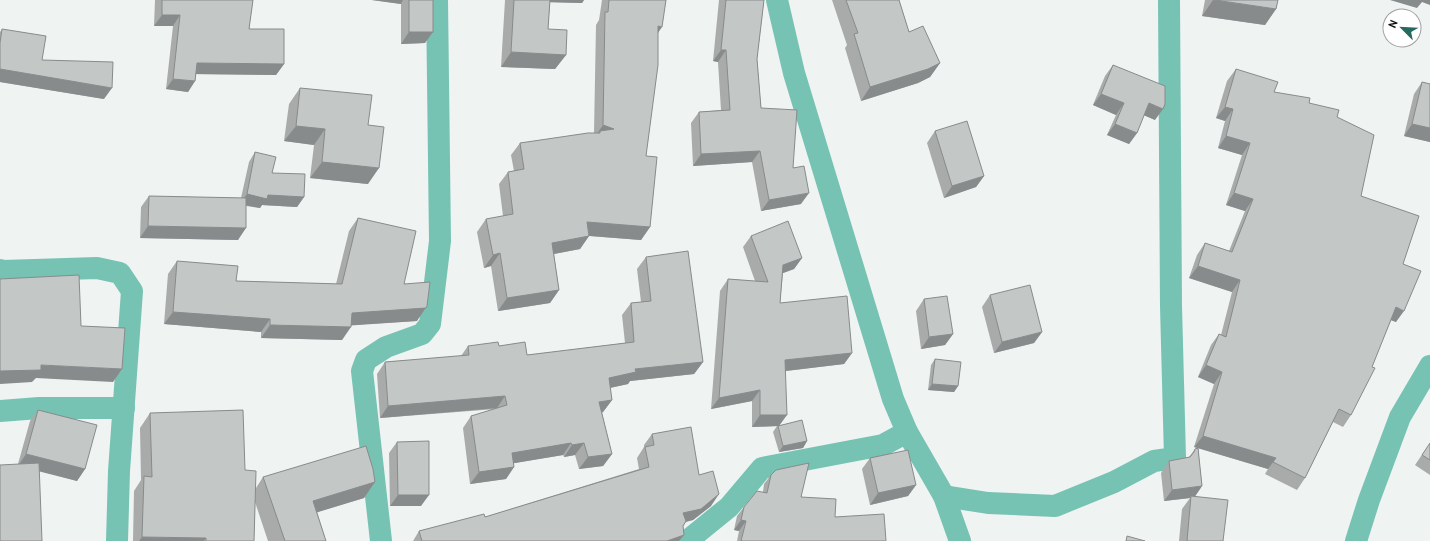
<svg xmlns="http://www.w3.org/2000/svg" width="1430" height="541" font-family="'PT Sans',sans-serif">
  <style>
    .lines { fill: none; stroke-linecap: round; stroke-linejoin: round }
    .minor { stroke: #76c3b4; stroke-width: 22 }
    .wall { fill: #a8abaa }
    .shaded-wall { fill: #888b8b }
    .building { fill: #c3c7c6; stroke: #888b8b }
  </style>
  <rect width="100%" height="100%" fill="#eff3f2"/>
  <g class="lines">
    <g class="minor">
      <polyline points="777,0 794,73 893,399 907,432 944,496 960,541"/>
      <polyline points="0,270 3,271 97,268 120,273 132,291 119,471 117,541"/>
      <polyline points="0,411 39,408 124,408"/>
      <polyline points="944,496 988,503 1055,506 1114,482 1154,461 1175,458 1171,306 1169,0"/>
      <polyline points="381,541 362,371 366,360 386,347 422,334 430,324 440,241 437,0"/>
      <polyline points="687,541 729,507 762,468 883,445 907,432"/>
      <polyline points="1356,541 1369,500 1400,417 1430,366"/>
    </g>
  </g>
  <g class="wall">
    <polygon points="155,0 253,0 249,29 284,64 276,75 196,74 195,81 188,92 166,89 173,26 154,26"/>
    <polygon points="372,0 433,0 425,43 401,44 401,4"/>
    <polygon points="505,0 584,0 582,3 550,2 548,29 566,55 555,69 501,67"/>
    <polygon points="602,0 666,0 658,33 646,156 650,227 641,240 589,236 580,249 554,254 559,290 550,303 498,311 491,266 484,268 477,232 486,219 503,216 499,184 508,172 514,171 511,155 520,143 594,133 596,25 599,20"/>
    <polygon points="719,0 764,0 757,59 761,108 793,168 801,204 761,211 752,162 693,166 691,123 699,112 721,110 718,62 713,61"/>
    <polygon points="832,0 899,0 909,32 940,63 930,77 918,83 861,101 845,48 847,45"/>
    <polygon points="1205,0 1278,0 1276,9 1265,25 1202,16"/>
    <polygon points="2,29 42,60 104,99 0,82 0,32"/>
    <polygon points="1113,65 1155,120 1144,115 1137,133 1129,144 1107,135 1116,115 1093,105 1105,76"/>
    <polygon points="1236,69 1274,92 1309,103 1337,117 1361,196 1403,264 1396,322 1391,320 1351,415 1343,427 1333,422 1305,478 1297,490 1265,474 1268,469 1198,448 1202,486 1195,496 1223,541 1179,541 1182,509 1190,498 1164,501 1161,473 1169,461 1189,457 1195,449 1198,448 1194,447 1214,384 1198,377 1211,345 1219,334 1221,335 1232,292 1189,278 1197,255 1205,243 1229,251 1245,211 1226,205 1242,155 1218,148 1225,121 1216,118 1227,81"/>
    <polygon points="1422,82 1430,84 1430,142 1404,136 1414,94"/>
    <polygon points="300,88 368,125 368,184 310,178 314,145 284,141 289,104"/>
    <polygon points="935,131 984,176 976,187 944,198 927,143"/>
    <polygon points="255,152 272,173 304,197 297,207 262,205 260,208 246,206 238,240 140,238 141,207 149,196 241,198 249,162"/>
    <polygon points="358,218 404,284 417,321 351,325 342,340 261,338 261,332 164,324 168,274 177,261 236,281 336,284 349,231"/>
    <polygon points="751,236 802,258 794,269 783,273 780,303 852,353 844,364 786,371 779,425 807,441 803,448 779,452 773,432 777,426 752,427 752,401 711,409 720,291 728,279 755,281 743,247"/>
    <polygon points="646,257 703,362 694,374 630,381 628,384 610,388 612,400 603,412 602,413 612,454 603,466 579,469 575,455 564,457 563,455 514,463 514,467 506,479 470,484 463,428 471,416 496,409 380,418 377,374 385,362 461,356 468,346 499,346 527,355 625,343 622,315 631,303 641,302 637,269"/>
    <polygon points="990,295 1042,332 1034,343 994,353 982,307"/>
    <polygon points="924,299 953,334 945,345 921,349 916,311"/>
    <polygon points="935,359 958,386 954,392 928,390 931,365"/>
    <polygon points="38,410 85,469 77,481 18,464 30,421"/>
    <polygon points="150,413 245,470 256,488 263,477 375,482 364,498 317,512 326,541 268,541 255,502 254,541 133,541 134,491 141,480 140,428"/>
    <polygon points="652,434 699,475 711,506 693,520 686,522 683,526 684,535 679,541 413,541 419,531 485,517 639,469 637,458 644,447 644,445"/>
    <polygon points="397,442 421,506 390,506 389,453"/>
    <polygon points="1430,443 1430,475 1415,465"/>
    <polygon points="870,458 916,485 908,496 870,505 862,469"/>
    <polygon points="771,475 801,497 835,517 886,541 737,541 739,531 734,530 737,516 744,507 763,492 764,484"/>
  </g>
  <g class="shaded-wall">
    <polygon points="372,0 403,0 401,4"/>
    <polygon points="542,0 584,0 582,3 540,2"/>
    <polygon points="1213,0 1276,9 1265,25 1202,16"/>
    <polygon points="1390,0 1430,0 1430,5 1422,2 1417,8"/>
    <polygon points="162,15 180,15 173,26 154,26"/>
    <polygon points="658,26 662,27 654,39"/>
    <polygon points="409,32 433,32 425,43 401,44"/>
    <polygon points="721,50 726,50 718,62 713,61"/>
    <polygon points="511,52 566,55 555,69 501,67"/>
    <polygon points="197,63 284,64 276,75 190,74"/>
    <polygon points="940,63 930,77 918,83 861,101 870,87"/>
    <polygon points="0,69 112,88 104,99 0,82"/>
    <polygon points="173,79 195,81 188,92 166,89"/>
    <polygon points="1101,94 1124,103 1116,115 1093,105"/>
    <polygon points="1149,103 1163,109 1155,120 1141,114"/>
    <polygon points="1225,107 1233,109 1225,121 1216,118"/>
    <polygon points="1115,124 1137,133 1129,144 1107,135"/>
    <polygon points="1412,124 1430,128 1430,142 1404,136"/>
    <polygon points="603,125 614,129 600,131 595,138 594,138"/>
    <polygon points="296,126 325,129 314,145 284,141"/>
    <polygon points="1226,136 1250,143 1242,155 1218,148"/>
    <polygon points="760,151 752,162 693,166 701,154"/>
    <polygon points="322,162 379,168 368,184 310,178"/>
    <polygon points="984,176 976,187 944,198 952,186"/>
    <polygon points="809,193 801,204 761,211 769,200"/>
    <polygon points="1234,193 1253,199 1245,211 1226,205"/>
    <polygon points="247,194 268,195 304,197 297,207 262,205 260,208 240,204"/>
    <polygon points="587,222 650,227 641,240 578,235"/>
    <polygon points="148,226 246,228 238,240 140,238"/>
    <polygon points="589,236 580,249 543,256 552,243"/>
    <polygon points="500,253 491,266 484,268 493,255"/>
    <polygon points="802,258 794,269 775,276 783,265"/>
    <polygon points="1198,266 1240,280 1232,292 1189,278"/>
    <polygon points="559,290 550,303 498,311 507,298"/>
    <polygon points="427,306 417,321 343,326 352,313"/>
    <polygon points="1396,307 1404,311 1396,322 1388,319"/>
    <polygon points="173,312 270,319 261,332 164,324"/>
    <polygon points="270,325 351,327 342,340 261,338"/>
    <polygon points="1042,332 1034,343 994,353 1002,342"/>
    <polygon points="953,334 945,345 921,349 929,337"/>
    <polygon points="852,353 844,364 777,372 785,360"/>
    <polygon points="703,362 694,374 630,381 628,384 600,390 609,378 635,369"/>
    <polygon points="41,365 122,369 113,382 36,378 32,382 0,384 0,371"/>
    <polygon points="1206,365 1222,372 1214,384 1198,377"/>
    <polygon points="932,384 958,386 954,392 928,390"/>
    <polygon points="760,390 752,401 711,409 719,398"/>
    <polygon points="505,396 497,408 380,418 388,406"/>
    <polygon points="612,400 603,412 591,414 599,402"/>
    <polygon points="760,415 787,415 779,426 752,427"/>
    <polygon points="1203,436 1276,458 1268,469 1194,447"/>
    <polygon points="807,441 803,448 779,452 783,446"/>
    <polygon points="571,443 563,455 504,465 512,453"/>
    <polygon points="584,443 575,455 564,457 572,445"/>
    <polygon points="26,454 85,469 77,481 18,466"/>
    <polygon points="612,454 603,466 579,469 588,457"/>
    <polygon points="514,467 506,479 470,484 479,472"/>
    <polygon points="375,482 364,498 302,517 313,501"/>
    <polygon points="916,485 908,496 870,505 878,493"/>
    <polygon points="1202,486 1194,498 1191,496 1190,498 1164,501 1172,490"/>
    <polygon points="719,494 711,506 693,520 676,524 683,513"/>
    <polygon points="398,495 429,495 421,506 390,506"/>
    <polygon points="741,520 746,521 739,531 734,530"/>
    <polygon points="684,535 679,541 667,541"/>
    <polygon points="142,537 206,538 204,541 139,541"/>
  </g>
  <g class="building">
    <polygon points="162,0 253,0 249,29 284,29 284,64 197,63 195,81 173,79 180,15 162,15"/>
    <rect x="409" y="0" width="24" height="32"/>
    <polygon points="514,0 550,0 548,29 567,30 566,55 511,52"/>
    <polygon points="609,0 666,0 662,27 658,26 658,65 646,156 657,157 650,227 587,222 589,236 552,243 559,290 507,298 500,253 493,255 486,219 513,214 508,172 524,169 520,143 588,133 600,133 600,131 614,129 603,125 605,12 608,12"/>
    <polygon points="726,0 764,0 757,59 761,108 797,110 793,168 804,166 809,193 769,200 760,151 701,154 699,112 730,110 726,50 721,50"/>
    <polygon points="846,0 899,0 909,32 923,26 940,63 928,69 870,87 854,34 858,33"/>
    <polygon points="1215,0 1278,0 1276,9"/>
    <polygon points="2,29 46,36 42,60 113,62 112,88 0,69 0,43"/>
    <polygon points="1113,65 1165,86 1165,104 1163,109 1149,103 1137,133 1115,124 1124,103 1101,94"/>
    <polygon points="1236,69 1278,82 1274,92 1310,98 1309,103 1339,110 1337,117 1374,135 1361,196 1419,216 1403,264 1421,271 1404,311 1396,307 1372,367 1375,368 1351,415 1339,409 1305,478 1273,462 1276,458 1203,436 1222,372 1206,365 1219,334 1226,337 1240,280 1198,266 1205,243 1232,252 1253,199 1234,193 1250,143 1226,136 1233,109 1225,107"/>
    <polygon points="1422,82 1430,84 1430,128 1412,124"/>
    <polygon points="300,88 372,95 368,125 384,127 379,168 322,162 325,129 296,126"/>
    <polygon points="967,121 984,176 952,186 935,131"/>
    <polygon points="255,152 276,157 272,173 305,174 304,197 268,195 267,199 247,194"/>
    <polygon points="149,196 246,198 246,228 148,226"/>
    <polygon points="358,218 416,231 404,284 430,282 427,306 426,308 352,313 351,327 270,325 270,319 173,312 177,261 238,266 236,281 342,284"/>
    <polygon points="788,221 802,258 783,265 780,303 847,296 852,353 785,360 787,415 760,415 760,390 719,398 728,279 768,282 751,236"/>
    <polygon points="688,251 703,362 635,369 636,372 609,378 612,400 599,402 612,454 588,457 584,443 572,445 571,443 512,453 514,467 479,472 471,416 507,405 505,396 388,406 385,362 469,355 468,346 498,342 499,346 525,342 527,355 634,342 631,303 651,301 646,257"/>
    <polygon points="79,275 81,326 125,328 122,369 41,365 41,370 0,371 0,279"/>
    <polygon points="1030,285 1042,332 1002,342 990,295"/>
    <polygon points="947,296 953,334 929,337 924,299"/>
    <polygon points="935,359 961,362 958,386 932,384"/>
    <polygon points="38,410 97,425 85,469 26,454"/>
    <polygon points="243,410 245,470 256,471 254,541 206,541 206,538 142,537 144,476 152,477 150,413"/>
    <polygon points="802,420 807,441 783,446 778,426"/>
    <polygon points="691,427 699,475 713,471 719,494 701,509 683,513 686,521 683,526 684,535 667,541 422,541 419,531 484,514 485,517 649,467 645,447 654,445 652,434"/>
    <polygon points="429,441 429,495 398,495 397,442"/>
    <polygon points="1430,443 1430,460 1422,455"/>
    <polygon points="366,446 373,469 375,482 313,501 326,541 285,541 263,477"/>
    <polygon points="1198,448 1202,486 1172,490 1169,461 1190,457 1194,452 1195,449"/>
    <polygon points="908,450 916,485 878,493 870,458"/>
    <polygon points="39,463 42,541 0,541 0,465"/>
    <polygon points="809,463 801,497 836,499 835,517 884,514 886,541 741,541 746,521 741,520 744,507 757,491 767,493 771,475 776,470"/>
    <polygon points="1191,496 1228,500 1223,541 1187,541"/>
    <polygon points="1127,536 1145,541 1126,541"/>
  </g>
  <g transform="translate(1402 28) rotate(294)"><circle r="19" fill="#ffffff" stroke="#9e9f9f"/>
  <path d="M0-3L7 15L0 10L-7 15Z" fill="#246a5e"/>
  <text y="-6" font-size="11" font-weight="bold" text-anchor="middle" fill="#0d0f0e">N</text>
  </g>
</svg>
